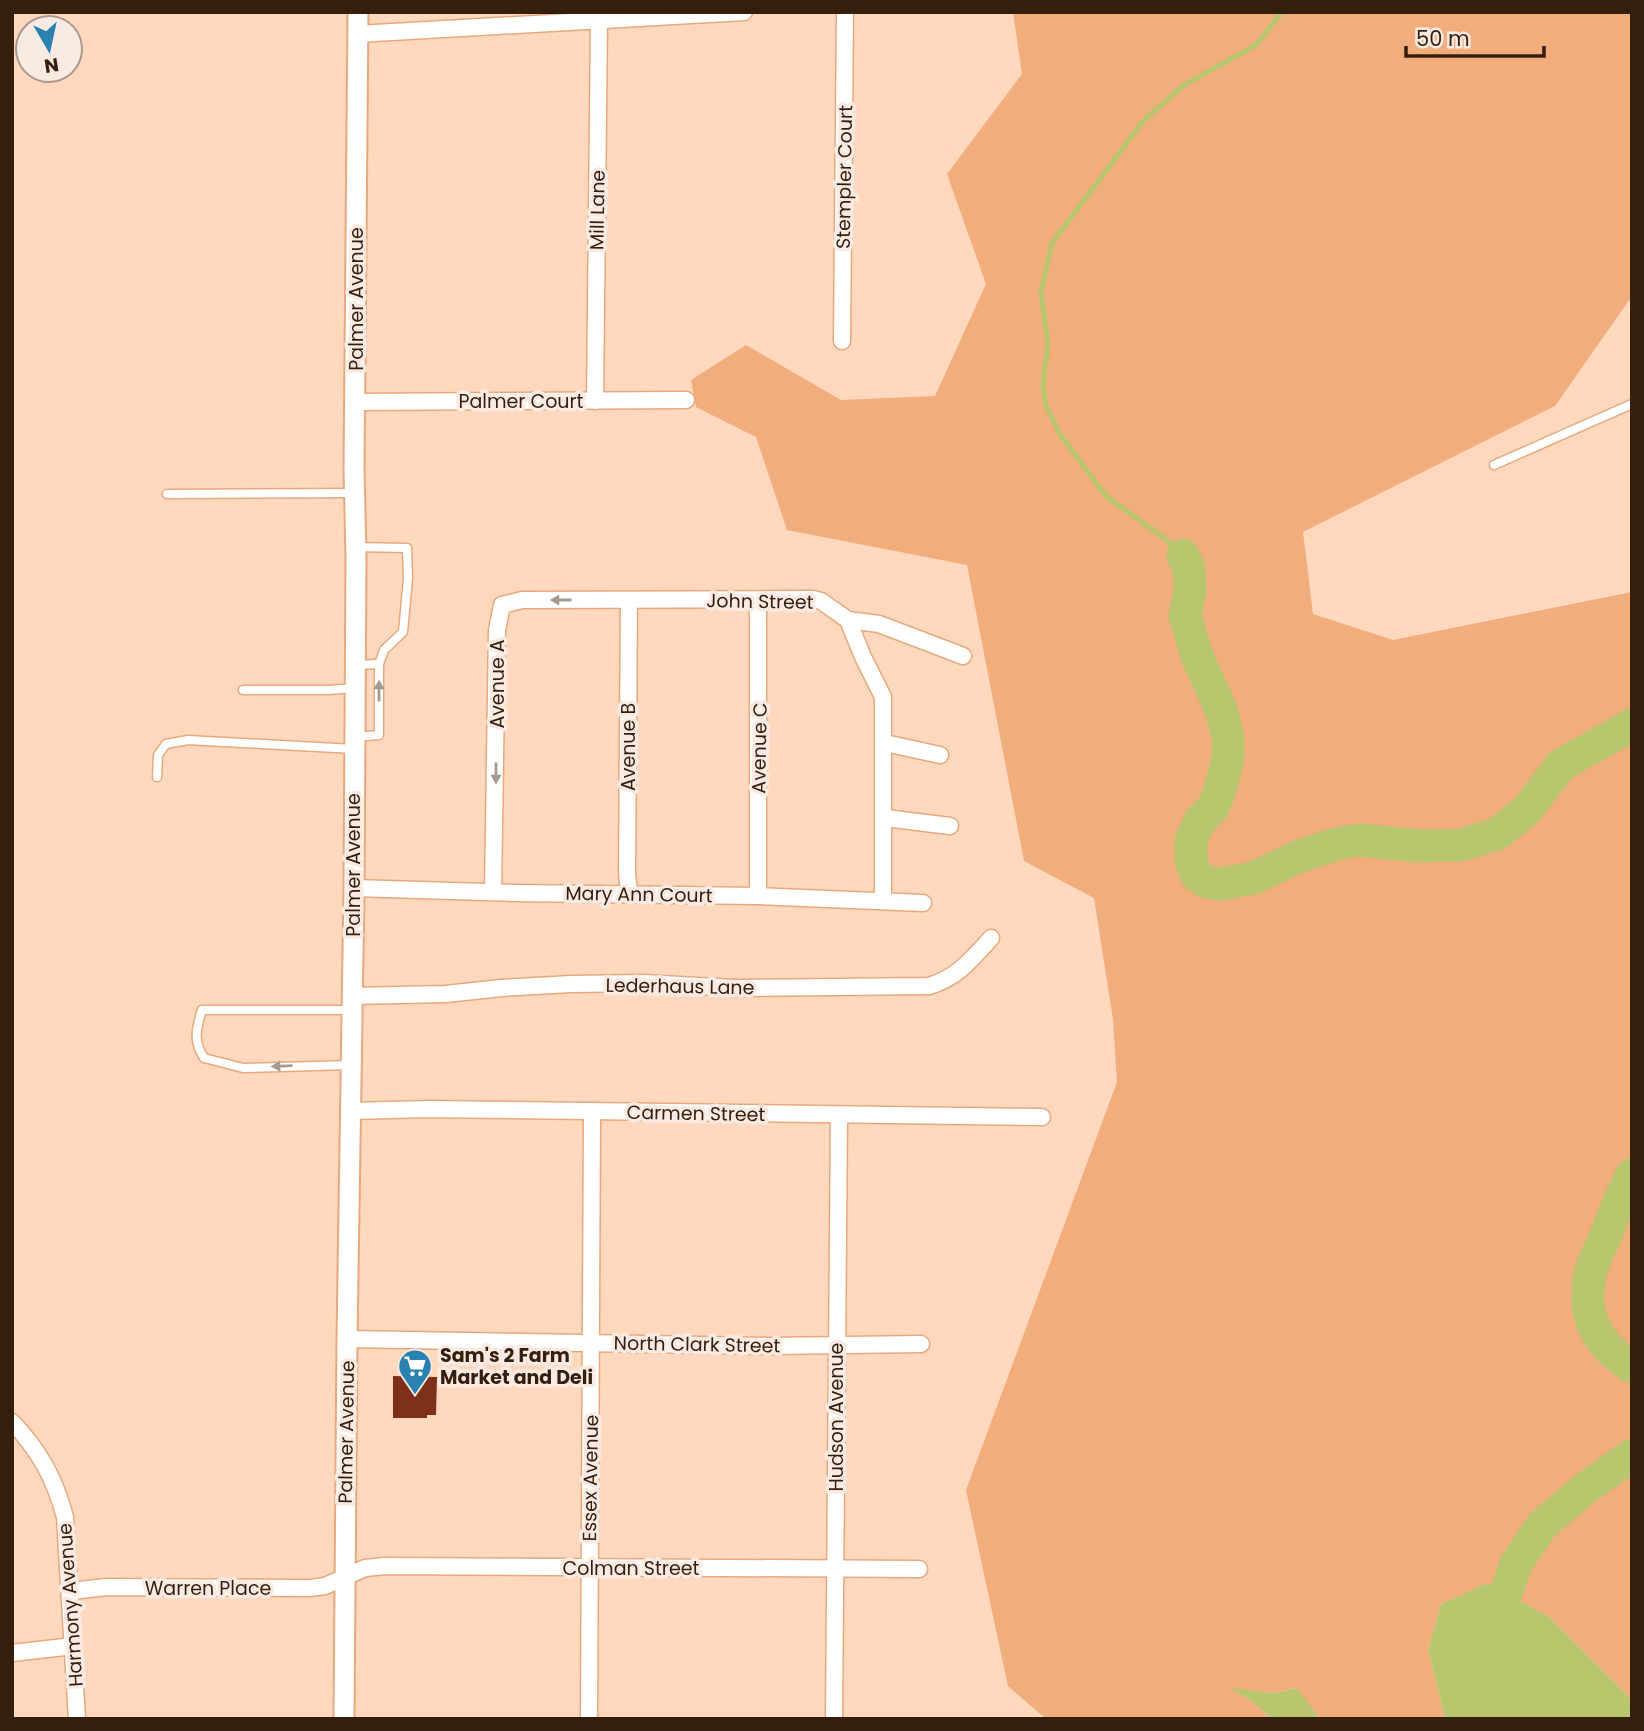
<svg xmlns="http://www.w3.org/2000/svg" width="1644" height="1731" font-family="Poppins,sans-serif">
  <style>
    .green { fill: #f1ad7c }
    .water { fill: #b8c66d }
    .lines { fill: none; stroke-linecap: round; stroke-linejoin: round }
    .stream { stroke: #b8c66d; stroke-width: 5 }
    .river { stroke: #b8c66d; stroke-width: 33 }
    .building { fill: #7e301a }
    .service-casing { stroke: #e6a97d; stroke-width: 11 }
    .minor-casing { stroke: #e6a97d; stroke-width: 19 }
    .tertiary-casing { stroke: #e6a97d; stroke-width: 23 }
    .service { stroke: #fff; stroke-width: 8 }
    .minor { stroke: #fff; stroke-width: 16 }
    .tertiary { stroke: #fff; stroke-width: 19 }
    .oneway { fill: #a59a92 }
    .labels { text-anchor: middle; stroke-width: 7; stroke-linejoin: round; paint-order: stroke }
    .street-label { font-size: 19px; fill: #361e0d; stroke: #f9ebe3 }
    .poi-label { font-size: 19px; font-weight: bold; fill: #361e0d; stroke: #f9ebe3; text-anchor: start }
  </style>
  <rect width="100%" height="100%" fill="#ffd8be"/>
  <polygon class="green" points="1013,12 1632,12 1632,296 1555,406 1303,532 1313,614 1393,640 1632,592 1632,1700 1549,1617 1487,1583 1441,1604 1428,1650 1445,1719 1320,1719 1296,1688 1273,1693 1232,1689 1250,1700 1272,1719 1046,1719 1008,1686 966,1490 1117,1082 1113,1019 1094,898 1024,861 967,565 787,530 756,437 696,407 691,380 746,345 841,400 935,396 986,284 947,174 1022,74"/>
  <g class="water">
    <polygon points="1487,1583 1549,1617 1632,1700 1632,1719 1445,1719 1428,1650 1441,1604"/>
    <polygon points="1230,1688 1273,1693 1297,1688 1320,1719 1272,1719 1250,1700"/>
  </g>
  <g class="lines">
    <polyline class="stream" points="1183,555 1164,538 1106,496 1061,436 1046,406 1043,384 1048,344 1041,292 1052,243 1144,120 1184,85 1256,45 1282,12"/>
    <g class="river">
      <polyline points="1183,555 1189,569 1190,590 1185,616 1197,656 1222,712 1228,738 1228,758 1219,793 1213,808 1201,819 1191,840 1191,861 1196,874 1206,882 1221,884 1253,878 1300,856 1339,843 1361,840 1418,846 1461,845 1497,834 1527,810 1561,765 1632,725"/>
      <path d="M1632,1175C1620,1196 1615,1213 1606,1235C1601,1248 1592,1262 1590,1275C1582,1318 1597,1344 1632,1367"/>
      <polyline points="1463,1719 1473,1651 1500,1610 1516,1564 1542,1525 1587,1487 1632,1455"/>
    </g>
  </g>
  <polygon class="building" points="393,1376 437,1377 436,1415 427,1415 427,1418 393,1418"/>
  <g class="lines">
    <g class="service-casing">
      <g id="service">
        <polyline points="1494,465 1632,404"/>
        <polyline points="167,494 354,493"/>
        <polyline points="354,665 379,664"/>
        <polyline points="243,690 328,690 355,688"/>
        <polyline points="354,737 379,735 379,664 384,650 403,632 408,578 407,548 355,547"/>
        <polyline points="157,777 158,755 166,744 188,740 354,749"/>
        <path d="M350,1010H202C196,1029 193,1041 204,1058L243,1068L350,1065"/>
      </g>
    </g>
    <g class="minor-casing">
      <g id="minor">
        <polyline points="357,34 744,12"/>
        <polyline points="842,341 845,12"/>
        <polyline points="595,401 599,20"/>
        <polyline points="355,402 686,400"/>
        <polyline points="848,620 863,657 883,697 883,901"/>
        <polyline points="885,743 940,755"/>
        <polyline points="885,818 950,826"/>
        <polyline points="354,888 515,893 758,896 923,903"/>
        <polyline points="493,891 497,630 502,605 522,600 813,599 821,601 848,620 879,624 963,656"/>
        <polyline points="629,894 627,872 629,600"/>
        <polyline points="758,896 758,600"/>
        <path d="M351,996L446,994L501,988L571,984L644,983L733,988L929,986C957,978 972,959 991,938"/>
        <polyline points="350,1111 429,1109 1042,1117"/>
        <polyline points="347,1339 770,1346 921,1344"/>
        <path d="M12,1422C39,1450 55,1479 65,1517L77,1719"/>
        <polyline points="71,1591 106,1587 310,1588 325,1586 365,1568 385,1566 919,1569"/>
        <polyline points="12,1653 73,1646"/>
        <polyline points="589,1719 592,1112"/>
        <polyline points="834,1719 839,1115"/>
      </g>
    </g>
    <g class="tertiary-casing">
      <polyline id="tertiary" points="344,1719 347,1339 354,888 356,558 354,469 358,12"/>
    </g>
    <use href="#service" class="service"/>
    <use href="#minor" class="minor"/>
    <use href="#tertiary" class="tertiary"/>
  </g>
  <defs><path id="oneway-solid" d="M-6-.8H1V-3.2L6.5 0L1 3.2V.8H-6Z" transform="scale(1.75)"/></defs>
  <g class="oneway">
    <use href="#oneway-solid" transform="translate(561 600) rotate(-180)"/>
    <use href="#oneway-solid" transform="translate(379 691) rotate(-90)"/>
    <use href="#oneway-solid" transform="translate(496 773) rotate(90)"/>
    <use href="#oneway-solid" transform="translate(282 1066) rotate(178)"/>
  </g>
  <defs>
    <g id="supermarket-pin" transform="scale(1.75)"><path d="M0 17L-7.5 6A9.5 9.5 0 1 1 7.5 6Z" fill="#2982b0" stroke="#f9ebe3"/><path d="M-6-5.5h2.5l.6 2H6L4.5 2H-2.5L-4.4-4H-6ZM-1.5 3.2a1.3 1.3 0 1 0 .1 0ZM3 3.2a1.3 1.3 0 1 0 .1 0Z" fill="#fff"/></g>
  </defs>
  <g fill-rule="evenodd">
    <use href="#supermarket-pin" x="415" y="1366"/>
  </g>
  <g class="labels">
    <g class="street-label">
      <text transform="translate(844 177) rotate(-89)" y="7">Stempler Court</text>
      <text transform="translate(597 210) rotate(-89)" y="7">Mill Lane</text>
      <text transform="translate(356 299) rotate(-90)" y="7">Palmer Avenue</text>
      <text x="521" y="408">Palmer Court</text>
      <text transform="translate(760 601) rotate(1)" y="7">John Street</text>
      <text transform="translate(497 684) rotate(-90)" y="7">Avenue A</text>
      <text transform="translate(628 747) rotate(-90)" y="7">Avenue B</text>
      <text transform="translate(759 748) rotate(-89)" y="7">Avenue C</text>
      <text transform="translate(353 865) rotate(-90)" y="7">Palmer Avenue</text>
      <text transform="translate(639 894) rotate(1)" y="7">Mary Ann Court</text>
      <text transform="translate(680 986) rotate(1)" y="7">Lederhaus Lane</text>
      <text transform="translate(696 1113) rotate(1)" y="7">Carmen Street</text>
      <text transform="translate(697 1344) rotate(1)" y="7">North Clark Street</text>
      <text transform="translate(836 1417) rotate(-90)" y="7">Hudson Avenue</text>
      <text transform="translate(346 1432) rotate(-89)" y="7">Palmer Avenue</text>
      <text transform="translate(590 1478) rotate(-89)" y="7">Essex Avenue</text>
      <text x="631" y="1575">Colman Street</text>
      <text x="208" y="1595">Warren Place</text>
      <text transform="translate(70 1605) rotate(-94)" y="7">Harmony Avenue</text>
    </g>
    <g class="poi-label">
      <text x="440" y="1362">Sam's 2 Farm<tspan x="440" dy="22">Market and Deli</tspan></text>
    </g>
  </g>
  <rect width="1644" height="1731" fill="none" stroke="#361e0d" stroke-width="28"/>
  <g transform="translate(49 49) rotate(171)"><circle r="33" fill="#f9ebe3" stroke="#ab998d" stroke-width="2"/>
  <path d="M0-5L12 26L0 18L-12 26Z" fill="#2982b0"/>
  <text y="-10" font-size="19" font-weight="bold" text-anchor="middle" fill="#361e0d">N</text>
  </g>
  <path d="M1406 46v10h138v-10" fill="none" stroke="#361e0d" stroke-width="3.5"/>
  <text x="1416" y="46" font-size="21" fill="#361e0d" stroke="#f9ebe3" stroke-width="5" paint-order="stroke">50 m</text>
</svg>
